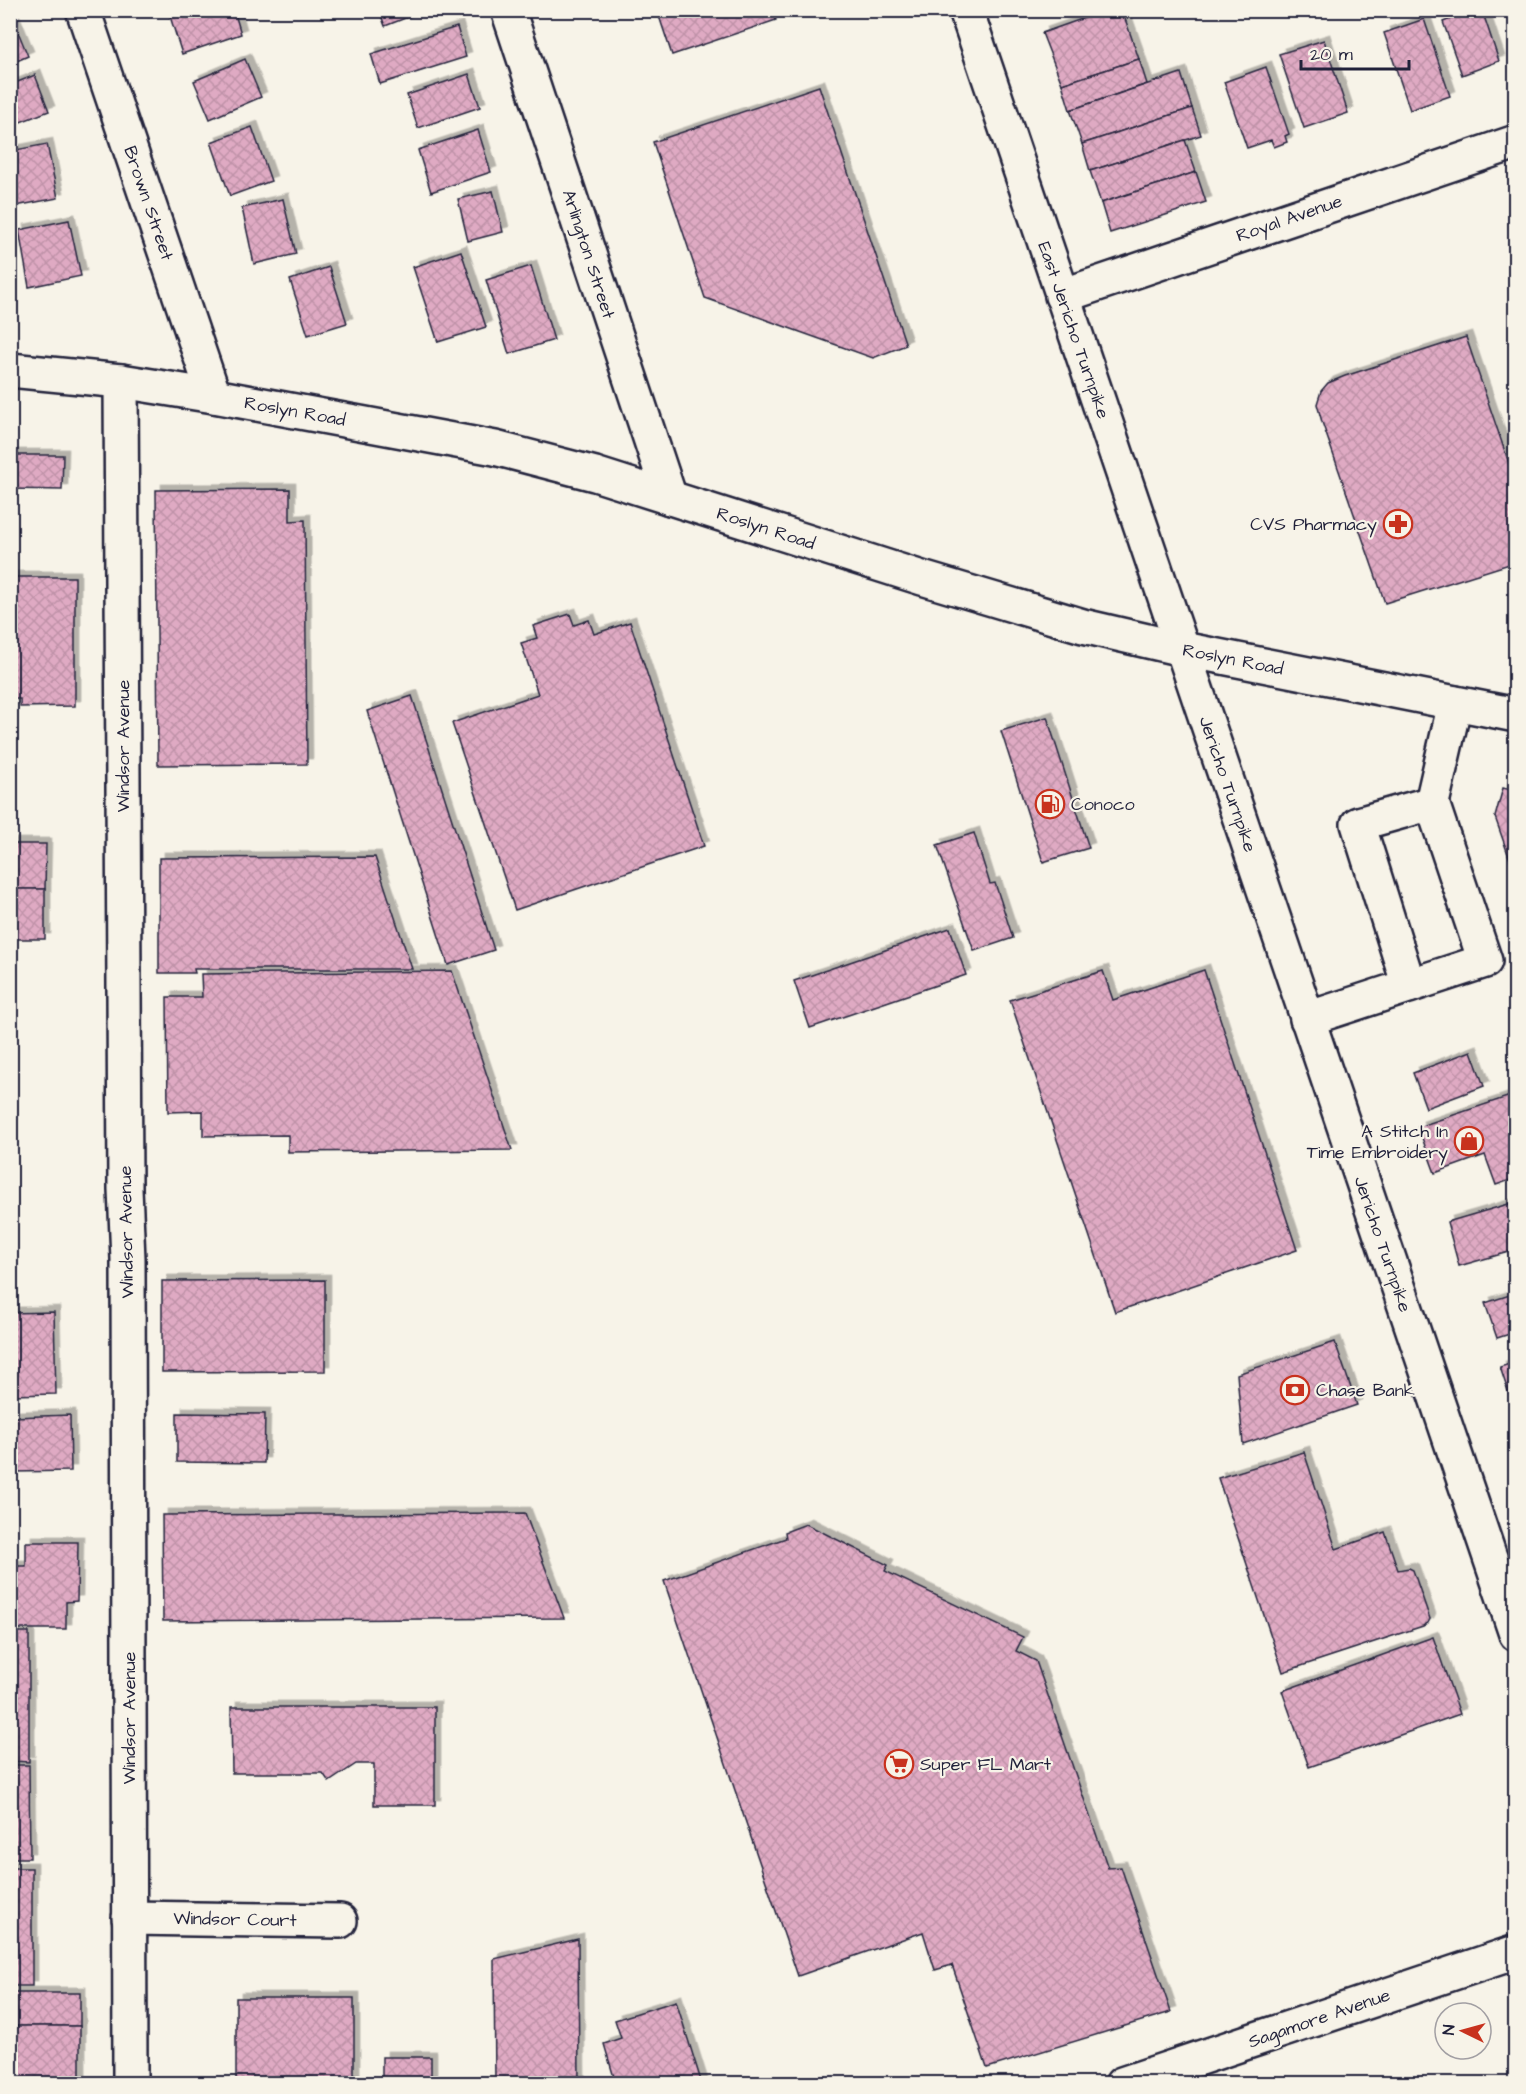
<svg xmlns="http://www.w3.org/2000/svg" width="1526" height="2094" font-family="'Architects Daughter',sans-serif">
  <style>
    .building { fill: url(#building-cross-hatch); stroke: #22223b; stroke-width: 1.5; filter: url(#shadow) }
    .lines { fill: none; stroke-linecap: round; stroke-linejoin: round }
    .minor-casing { stroke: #22223b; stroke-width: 38 }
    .major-casing { stroke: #22223b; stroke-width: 38 }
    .minor { stroke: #f7f3e8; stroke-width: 33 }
    .major { stroke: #f7f3e8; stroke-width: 33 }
    .labels { text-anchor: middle; stroke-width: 4.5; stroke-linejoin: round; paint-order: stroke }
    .street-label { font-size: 18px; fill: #22223b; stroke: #f7f3e8 }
    .poi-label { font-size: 18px; fill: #22223b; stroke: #f7f3e8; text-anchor: start }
  </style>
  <defs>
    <pattern id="building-cross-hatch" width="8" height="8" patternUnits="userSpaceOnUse" patternTransform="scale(1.5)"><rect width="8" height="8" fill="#dfaac3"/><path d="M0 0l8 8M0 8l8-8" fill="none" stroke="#bf92a8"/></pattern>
    <filter id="shadow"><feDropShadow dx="5.5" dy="-5.5" stdDeviation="0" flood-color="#0004"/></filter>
  </defs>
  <rect width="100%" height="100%" fill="#f7f3e8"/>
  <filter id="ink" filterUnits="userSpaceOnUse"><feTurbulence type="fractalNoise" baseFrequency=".0167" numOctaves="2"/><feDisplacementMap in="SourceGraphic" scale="12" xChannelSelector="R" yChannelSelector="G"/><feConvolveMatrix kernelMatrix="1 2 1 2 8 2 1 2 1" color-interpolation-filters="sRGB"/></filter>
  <g filter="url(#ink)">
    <g class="building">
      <polygon points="168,10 234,10 241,34 182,54"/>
      <polygon points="379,10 426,10 385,26"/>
      <polygon points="657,10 773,10 776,20 672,55"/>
      <polygon points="1107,10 1122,10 1139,59 1062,84 1042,33"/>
      <polygon points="1474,10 1482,10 1499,61 1462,75 1443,22"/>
      <polygon points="1424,19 1450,96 1410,110 1384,33"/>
      <polygon points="14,22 28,56 10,64 10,24"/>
      <polygon points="457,27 466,57 380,84 371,54"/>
      <polygon points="1324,40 1348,113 1304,128 1279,54"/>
      <polygon points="245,59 261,97 210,119 194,81"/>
      <polygon points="1139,59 1147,84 1070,110 1062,84"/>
      <polygon points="1266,67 1289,134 1285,136 1287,142 1274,147 1271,140 1247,148 1224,82"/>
      <polygon points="1181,73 1192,108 1082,144 1070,110"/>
      <polygon points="469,74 480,107 418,128 407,95"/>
      <polygon points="35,75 49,111 10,126 10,85"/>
      <polygon points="819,86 906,345 873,358 705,298 653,142"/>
      <polygon points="1192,108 1201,135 1090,171 1082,144"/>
      <polygon points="252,127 271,181 230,196 211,142"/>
      <polygon points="478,130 491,172 431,192 418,150"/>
      <polygon points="1185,140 1196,172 1101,203 1090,171"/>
      <polygon points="47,144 58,198 10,207 10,151"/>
      <polygon points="1196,172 1206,202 1110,233 1101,203"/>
      <polygon points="493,191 503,232 468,241 458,199"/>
      <polygon points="283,199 296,254 254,264 242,208"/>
      <polygon points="69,220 81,276 29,287 19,230"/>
      <polygon points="461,251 486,327 438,342 413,267"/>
      <polygon points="531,266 554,340 509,354 486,280"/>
      <polygon points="329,267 347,323 308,335 290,280"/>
      <polygon points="1466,337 1516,484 1516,562 1385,603 1322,422 1317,404 1321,391 1328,383 1345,376"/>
      <polygon points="10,455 63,455 62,490 10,489"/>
      <polygon points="290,489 290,521 305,520 307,764 158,765 156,490"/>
      <polygon points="10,577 75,577 75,706 20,707 20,699 10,699"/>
      <polygon points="570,614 574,625 589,620 594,634 630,622 704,846 515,910 452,723 538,694 521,643 537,638 533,626"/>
      <polygon points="412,696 494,950 448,965 367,711"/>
      <polygon points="1047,717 1089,848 1043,862 1001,731"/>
      <polygon points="1503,788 1516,791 1516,877 1495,817"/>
      <polygon points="974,833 990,884 995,883 1013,938 974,951 937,845"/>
      <polygon points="10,844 46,844 45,889 10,889"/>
      <polygon points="375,857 412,969 194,969 195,973 159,973 159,858"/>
      <rect x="10" y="889" width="35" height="50"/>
      <polygon points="950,928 966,975 810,1028 794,981"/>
      <polygon points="1204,970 1297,1250 1115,1312 1010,1000 1103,971 1113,1000"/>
      <polygon points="452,971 512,1150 288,1152 288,1135 203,1136 203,1111 168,1112 167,997 202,997 201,974"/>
      <polygon points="1471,1051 1484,1086 1426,1108 1413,1073"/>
      <polygon points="1516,1094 1516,1178 1496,1185 1485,1155 1435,1173 1418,1127"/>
      <polygon points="1512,1203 1516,1216 1516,1250 1459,1266 1447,1222"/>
      <polygon points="325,1280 325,1371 162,1372 162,1281"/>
      <polygon points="1516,1293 1516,1332 1497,1338 1485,1303"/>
      <polygon points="54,1312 56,1394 10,1395 10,1313"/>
      <polygon points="1335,1342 1357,1405 1243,1444 1237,1374"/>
      <polygon points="1516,1362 1516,1395 1510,1397 1500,1367"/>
      <polygon points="177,1413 265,1414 264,1463 177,1462"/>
      <polygon points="70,1415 71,1471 14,1472 13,1417"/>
      <polygon points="1304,1452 1336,1549 1385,1532 1398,1570 1409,1568 1413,1570 1430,1619 1428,1623 1423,1626 1283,1672 1218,1478"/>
      <polygon points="525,1513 564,1618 163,1621 162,1515"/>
      <polygon points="806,1524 888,1565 885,1571 1023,1637 1016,1651 1036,1661 1108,1868 1121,1867 1171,2012 987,2068 952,1965 935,1970 923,1932 798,1976 664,1581 786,1538 785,1532"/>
      <polygon points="26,1542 78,1542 77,1601 66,1602 66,1629 10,1629 10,1566 26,1566"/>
      <polygon points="10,1632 29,1632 29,1762 10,1761"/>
      <polygon points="1433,1637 1460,1714 1309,1767 1282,1691"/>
      <polygon points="231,1707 435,1707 435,1805 374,1805 374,1764 356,1764 329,1782 323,1773 232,1773"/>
      <polygon points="10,1765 29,1765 30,1858 10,1858"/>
      <rect x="10" y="1868" width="22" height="118"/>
      <polygon points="578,1939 579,2084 495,2084 494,1959"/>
      <rect x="10" y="1993" width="70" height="33"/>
      <rect x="236" y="1998" width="118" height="86"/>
      <polygon points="676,2001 702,2084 616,2084 604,2044 621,2038 615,2020"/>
      <rect x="10" y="2026" width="70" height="58"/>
      <rect x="382" y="2057" width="49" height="27"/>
    </g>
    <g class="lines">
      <g class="minor-casing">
        <g id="minor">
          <polyline points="83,10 214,396"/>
          <polyline points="508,10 670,498"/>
          <polyline points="1062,296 1516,142"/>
          <polyline points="121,381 125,1189 128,1259 130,2084"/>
          <polyline points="1432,803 1455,703"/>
          <polyline points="1307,1019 1485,961 1432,803 1358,824 1409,986"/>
          <polyline points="129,1918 340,1921"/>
          <polyline points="1122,2084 1516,1952"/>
        </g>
      </g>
      <g class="major-casing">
        <g id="major">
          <polyline points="966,10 1516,1634"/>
          <polyline points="10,370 121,381 214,396 495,448 595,474 922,578 1083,626 1182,649 1516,715"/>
        </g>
      </g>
      <use href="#minor" class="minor"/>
      <use href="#major" class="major"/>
    </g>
  </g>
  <defs>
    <g id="pharmacy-ring" transform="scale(1.5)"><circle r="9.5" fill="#f7f3e8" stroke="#c8321e" stroke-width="1.5"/><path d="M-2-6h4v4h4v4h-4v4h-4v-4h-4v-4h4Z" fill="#c8321e"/></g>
    <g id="fuel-ring" transform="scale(1.5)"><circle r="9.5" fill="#f7f3e8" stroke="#c8321e" stroke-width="1.5"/><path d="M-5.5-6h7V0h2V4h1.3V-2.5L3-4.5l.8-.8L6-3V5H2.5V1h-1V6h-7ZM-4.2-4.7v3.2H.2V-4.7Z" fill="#c8321e"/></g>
    <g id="shop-ring" transform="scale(1.5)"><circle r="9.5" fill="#f7f3e8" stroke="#c8321e" stroke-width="1.5"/><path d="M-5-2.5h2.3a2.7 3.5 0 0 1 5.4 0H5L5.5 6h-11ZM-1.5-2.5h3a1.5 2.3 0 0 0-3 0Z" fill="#c8321e"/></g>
    <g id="bank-ring" transform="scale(1.5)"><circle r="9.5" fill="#f7f3e8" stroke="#c8321e" stroke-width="1.5"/><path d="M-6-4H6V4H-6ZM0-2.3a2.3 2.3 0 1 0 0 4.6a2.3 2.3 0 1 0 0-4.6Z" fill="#c8321e"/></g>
    <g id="supermarket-ring" transform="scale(1.5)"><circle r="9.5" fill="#f7f3e8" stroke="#c8321e" stroke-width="1.5"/><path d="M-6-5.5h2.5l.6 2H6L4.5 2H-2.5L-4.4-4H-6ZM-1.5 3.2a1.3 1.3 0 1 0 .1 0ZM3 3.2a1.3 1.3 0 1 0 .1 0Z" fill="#c8321e"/></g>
  </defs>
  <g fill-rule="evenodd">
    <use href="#pharmacy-ring" x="1398" y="524"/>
    <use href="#fuel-ring" x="1050" y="804"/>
    <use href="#shop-ring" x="1469" y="1141"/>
    <use href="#bank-ring" x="1295" y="1390"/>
    <use href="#supermarket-ring" x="899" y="1764"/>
  </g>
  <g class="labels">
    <g class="street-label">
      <text transform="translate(149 203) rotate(71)" y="6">Brown Street</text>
      <text transform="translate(1289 218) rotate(-19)" y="6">Royal Avenue</text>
      <text transform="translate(589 254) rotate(72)" y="6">Arlington Street</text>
      <text transform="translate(1074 330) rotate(71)" y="6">East Jericho Turnpike</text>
      <text transform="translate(295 411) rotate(10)" y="6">Roslyn Road</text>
      <text transform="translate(766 528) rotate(18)" y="6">Roslyn Road</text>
      <text transform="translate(1233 659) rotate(11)" y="6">Roslyn Road</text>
      <text transform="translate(123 746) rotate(-90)" y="6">Windsor Avenue</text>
      <text transform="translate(1228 784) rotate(71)" y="6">Jericho Turnpike</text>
      <text transform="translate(126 1232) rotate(-91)" y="6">Windsor Avenue</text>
      <text transform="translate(1383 1244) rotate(71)" y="6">Jericho Turnpike</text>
      <text transform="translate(129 1718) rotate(-90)" y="6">Windsor Avenue</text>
      <text transform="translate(235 1919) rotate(1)" y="6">Windsor Court</text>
      <text transform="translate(1319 2018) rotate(-19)" y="6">Sagamore Avenue</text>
    </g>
    <g class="poi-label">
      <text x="1377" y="530" text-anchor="end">CVS Pharmacy</text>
      <text x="1071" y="810">Conoco</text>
      <text x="1448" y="1137" text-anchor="end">A Stitch In<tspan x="1448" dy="21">Time Embroidery</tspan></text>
      <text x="1316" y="1396">Chase Bank</text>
      <text x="920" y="1770">Super FL Mart</text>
    </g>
  </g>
  <rect width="1526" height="2094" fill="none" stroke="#f7f3e8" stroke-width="36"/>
  <rect x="18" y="18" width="1490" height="2058" fill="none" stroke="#22223b" stroke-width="2" filter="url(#ink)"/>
  <g transform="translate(1463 2031) rotate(275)"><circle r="28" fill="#f7f3e8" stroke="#a29fa3" stroke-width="1.5"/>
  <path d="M0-4.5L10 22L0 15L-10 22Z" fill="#c8321e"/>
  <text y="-9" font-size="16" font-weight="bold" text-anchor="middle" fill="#22223b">N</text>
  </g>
  <path d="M1301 60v9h108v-9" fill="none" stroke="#22223b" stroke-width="3"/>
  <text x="1310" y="60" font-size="18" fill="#22223b" stroke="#f7f3e8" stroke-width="4.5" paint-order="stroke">20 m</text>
</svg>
